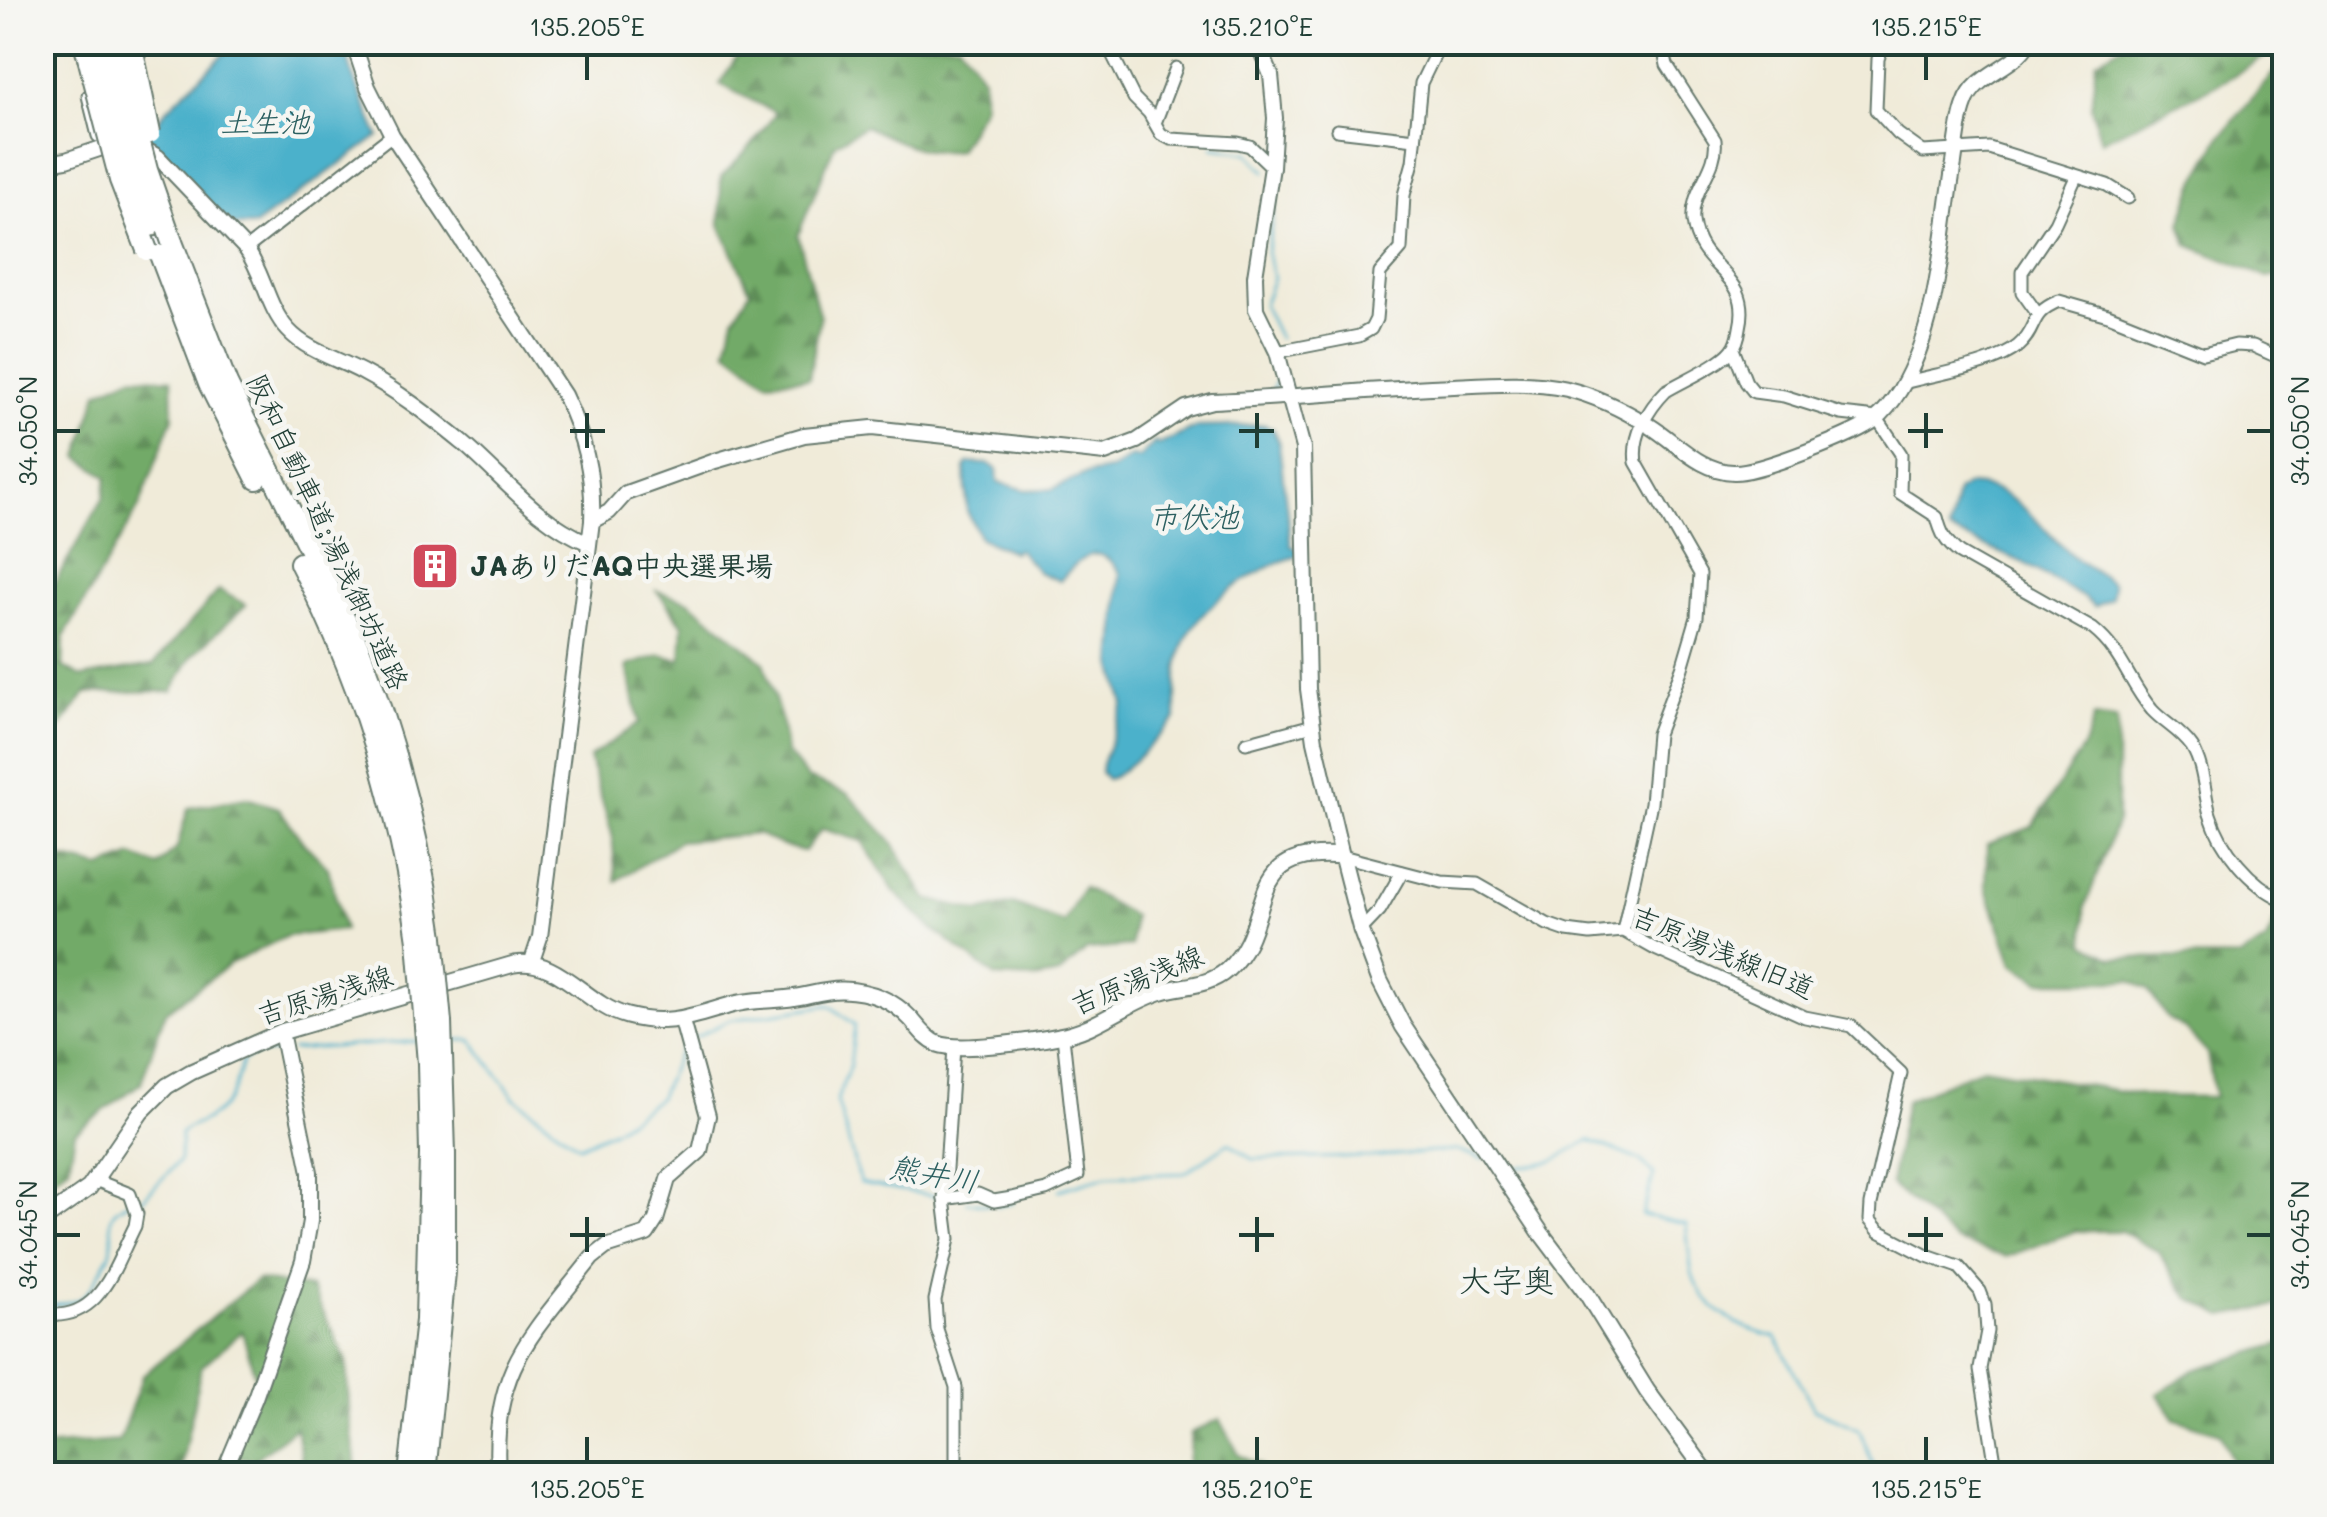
<svg xmlns="http://www.w3.org/2000/svg" width="2327" height="1517" font-family="Mali,'Klee One',sans-serif">
  <style>
    .forest { fill: url(#forest-firs); stroke: #48744e; stroke-width: 2.5 }
    .water { fill: #4cb1cb; stroke: #367780; stroke-width: 2.5 }
    .lines { fill: none; stroke-linecap: round; stroke-linejoin: round }
    .stream { stroke: #4cb1cb; stroke-width: 2.5 }
    .minor-casing { stroke: #687a6e; stroke-width: 15 }
    .tertiary-casing { stroke: #687a6e; stroke-width: 18 }
    .secondary-casing { stroke: #687a6e; stroke-width: 19 }
    .motorway-casing { stroke: #687a6e; stroke-width: 24 }
    .minor { stroke: #fff; stroke-width: 11 }
    .tertiary { stroke: #fff; stroke-width: 14 }
    .secondary { stroke: #fff; stroke-width: 15 }
    .motorway { stroke: #fff; stroke-width: 20 }
    .motorway-bridge-casing { stroke: #687a6e; stroke-width: 24; stroke-linecap: butt }
    .motorway-bridge { stroke: #fff; stroke-width: 20 }
    .ticks { fill: none; stroke: #1f3d34; stroke-width: 4 }
    .labels { text-anchor: middle; stroke-width: 9; stroke-linejoin: round; paint-order: stroke }
    .street-label { font-size: 28px; fill: #1f3d34; stroke: #f6f6f2 }
    .poi-label { font-size: 28px; font-weight: bold; fill: #1f3d34; stroke: #f6f6f2; text-anchor: start }
    .water-label { font-size: 30px; font-style: italic; fill: #2c6061; stroke: #f6f6f2 }
    .quarter-label { font-size: 32px; fill: #1f3d34; stroke: #f6f6f2 }
    .neatline { fill: none; stroke: #1f3d34; stroke-width: 4 }
    .ticks-label { font-size: 25px; text-anchor: middle; fill: #1f3d34 }
  </style>
  <defs>
    <pattern id="forest-firs" width="22" height="20" patternUnits="userSpaceOnUse" patternTransform="scale(2.5)"><rect width="22" height="20" fill="#72aa68"/><path d="M5 1l3.5 6h-7zM16 11l3.5 6h-7z" fill="#5d8c56"/></pattern>
  </defs>
  <rect width="100%" height="100%" fill="#f6f6f2"/>
  <filter id="ink" filterUnits="userSpaceOnUse"><feTurbulence type="fractalNoise" baseFrequency=".01" numOctaves="2"/><feDisplacementMap in="SourceGraphic" scale="20" xChannelSelector="R" yChannelSelector="G"/><feConvolveMatrix kernelMatrix="1 2 1 2 8 2 1 2 1" color-interpolation-filters="sRGB"/></filter>
  <filter id="wash" filterUnits="userSpaceOnUse"><feTurbulence type="fractalNoise" baseFrequency=".0048" numOctaves="4" result="noise"/><feDisplacementMap in="SourceGraphic" scale="40" xChannelSelector="R" yChannelSelector="G"/><feGaussianBlur stdDeviation="2.25" result="paint"/><feColorMatrix in="noise" values="0 0 0 0 0 0 0 0 0 0 0 0 0 0 0 0 0 1.4 0 .05"/><feComposite in="paint" operator="in"/></filter>
  <g filter="url(#wash)">
    <rect width="100%" height="100%" fill="#f0ebd9"/>
    <g class="forest">
      <polygon points="2127,42 2284,43 2284,274 2267,277 2188,245 2181,224 2197,178 2219,139 2281,63 2271,53 2224,81 2101,141 2091,107 2096,61"/>
      <path d="M745,43H959L983,77V107L958,150C922,156 897,141 865,126L835,144L798,235L820,318L809,378L767,381L727,350L734,318L750,291L720,225L721,177L752,145L776,113L720,84Z"/>
      <polygon points="132,376 172,379 173,417 139,507 64,637 63,667 82,677 153,665 219,590 246,605 192,656 172,691 86,693 62,726 43,739 43,603 104,497 107,477 79,457 98,392"/>
      <polygon points="657,591 689,601 764,662 781,719 786,752 807,778 848,794 890,839 927,899 979,912 1013,904 1064,923 1083,887 1133,916 1131,946 1087,950 1059,974 1034,979 996,977 930,927 894,891 862,841 822,829 804,851 783,846 758,834 679,841 616,881 612,834 589,758 639,723 627,666 661,655 681,660 683,625"/>
      <polygon points="2284,608 2284,771 2279,614"/>
      <polygon points="2094,717 2117,720 2117,821 2085,907 2085,943 2112,958 2240,957 2266,941 2284,903 2284,1304 2224,1316 2188,1297 2157,1251 2121,1231 2076,1231 2006,1257 1956,1241 1890,1184 1906,1101 1983,1067 2148,1096 2215,1097 2207,1053 2184,1028 2167,1018 2148,990 2131,981 2040,981 2013,964 1986,887 1987,844 2032,827 2085,744"/>
      <polygon points="246,798 279,808 302,841 328,868 344,930 287,936 233,962 165,1012 141,1083 75,1132 69,1167 43,1185 43,862 62,858 101,868 133,856 158,866 177,848 188,808"/>
      <polygon points="257,1280 311,1288 346,1359 350,1421 358,1474 304,1474 296,1427 254,1460 229,1455 259,1390 242,1331 201,1367 180,1474 43,1474 43,1447 119,1441 143,1375"/>
      <polygon points="2284,1343 2284,1474 2234,1474 2237,1472 2220,1433 2175,1419 2158,1394 2194,1370"/>
      <polygon points="1220,1419 1239,1455 1261,1466 1264,1474 1187,1474 1191,1433"/>
    </g>
    <g class="water">
      <polygon points="344,42 353,77 379,136 254,226 230,226 147,136 164,112 235,43"/>
      <path d="M1265,425L1273,429L1279,444L1291,546L1298,549L1299,556C1258,565 1194,608 1182,650C1175,672 1176,696 1176,719C1163,732 1120,778 1107,779L1101,772L1102,764L1124,704L1113,664L1120,573C1099,539 1079,558 1060,581L1038,572L1018,549L1013,552L980,538L967,511L965,468L969,463L989,464L997,469L998,482L1026,490L1053,489L1083,475L1113,469L1131,457L1139,458L1155,442L1158,445L1197,427Z"/>
      <path d="M1970,485C2015,485 2043,532 2074,557C2086,567 2101,573 2113,584L2111,598L2094,607L2084,598L2022,562L1949,531L1957,492Z"/>
    </g>
    <g class="lines">
      <g class="stream">
        <polyline points="1213,147 1248,153 1266,172"/>
        <polyline points="1277,187 1267,252 1273,278 1263,305 1279,338"/>
        <polyline points="1273,390 1277,378"/>
        <polyline points="695,1037 730,1020 829,1005 855,1025 850,1065 837,1100 860,1183 940,1197"/>
        <polyline points="451,1040 472,1040 515,1098 579,1146 615,1129 659,1098 683,1043"/>
        <polyline points="292,1050 419,1041"/>
        <path d="M1505,1167L1511,1169L1554,1161L1589,1140L1639,1160L1654,1174L1642,1215L1686,1224C1688,1240 1689,1256 1692,1272C1701,1308 1743,1331 1776,1337L1814,1409L1859,1429L1877,1474"/>
        <polyline points="1059,1190 1106,1176 1185,1173 1229,1143 1252,1159 1371,1157 1457,1150 1483,1159"/>
        <path d="M137,1200L143,1199L180,1160L181,1133C190,1125 200,1124 210,1117C232,1103 236,1086 242,1061L256,1054L279,1052"/>
        <polyline points="967,1202 989,1205"/>
        <polyline points="997,1206 1013,1203"/>
        <path d="M42,1305C77,1303 84,1304 100,1272C104,1265 110,1257 111,1250C116,1225 99,1216 129,1202"/>
      </g>
    </g>
  </g>
  <g filter="url(#ink)">
    <g class="lines">
      <g class="minor-casing">
        <g id="minor">
          <polyline points="1344,42 1355,49 1389,42"/>
          <polyline points="1884,42 1878,59 1876,110 1898,134 1923,152 1989,148 2107,185 2128,198"/>
          <polyline points="1108,46 1134,98 1149,113 1161,134 1171,139 1238,143 1250,146 1272,167"/>
          <polyline points="88,96 98,136"/>
          <polyline points="1155,123 1176,68"/>
          <polyline points="1337,130 1415,139"/>
          <polyline points="246,249 392,135"/>
          <polyline points="2037,313 2022,292 2022,272 2055,223 2076,177"/>
          <path d="M1733,349L1746,382L1754,392L1784,396L1841,414L1877,418L1901,454L1900,493L1937,517C1941,534 1946,542 1959,553L2093,629C2123,653 2128,682 2152,710C2164,723 2181,731 2192,747C2204,766 2204,793 2210,814C2221,850 2250,885 2284,900"/>
          <polyline points="1277,352 1359,336 1371,329 1376,319 1380,273 1401,249 1404,195 1413,162 1421,83 1441,42"/>
          <path d="M1904,383C1934,374 1995,366 2018,346C2039,328 2027,314 2059,301L2108,315L2203,353L2236,345L2253,346L2284,360"/>
          <polyline points="1246,743 1313,725"/>
          <polyline points="1342,856 1442,882 1477,884 1547,924 1567,931 1590,934 1623,931 1655,949 1805,1017 1851,1026 1901,1073 1871,1204 1870,1220 1879,1231 1927,1256 1959,1267 1980,1291 1985,1304 1987,1331 1980,1369 1997,1474"/>
          <polyline points="1361,930 1380,910 1402,872"/>
          <path d="M1623,931L1651,803L1657,734L1682,668L1697,617L1700,574L1636,462C1632,436 1648,409 1666,391C1684,380 1720,365 1732,350C1737,344 1739,335 1740,328C1753,272 1699,272 1693,221C1690,190 1719,168 1715,140L1667,65L1662,42"/>
          <polyline points="954,1047 944,1199 949,1239 935,1300 937,1329 956,1387 956,1474"/>
          <polyline points="944,1199 978,1194 994,1201 1012,1198 1046,1190 1078,1175 1063,1036"/>
          <path d="M42,1314C100,1324 114,1267 135,1226L137,1214L130,1194L95,1180"/>
        </g>
      </g>
      <g class="tertiary-casing">
        <g id="tertiary">
          <path d="M353,42L368,87L392,135L564,395C584,436 594,474 592,521L540,937L532,961"/>
          <polyline points="1257,42 1271,75 1275,118 1272,167 1255,276 1256,309 1277,352 1303,448 1308,689 1315,741 1342,856"/>
          <path d="M138,145L158,157L246,249C264,274 267,307 288,330C307,351 338,359 362,372C398,391 431,417 463,443C504,478 537,522 589,543"/>
          <polyline points="42,164 66,160 117,143"/>
          <path d="M592,521L609,512L626,493L715,461L804,435L872,428L1105,453L1137,441L1186,408L1212,401C1292,398 1373,389 1454,386C1492,384 1530,381 1567,389C1596,396 1624,410 1650,426C1676,442 1702,473 1735,472C1760,472 1855,435 1876,419C1886,411 1893,401 1900,390C1940,323 1941,239 1954,163C1957,144 1958,122 1965,104C1975,73 2014,69 2029,42"/>
          <polyline points="223,1474 255,1398 303,1261 310,1221 310,1172 281,1032"/>
          <path d="M498,1474C491,1368 531,1336 592,1258L606,1247L647,1234L656,1220L668,1179L700,1151L708,1116L682,1021"/>
        </g>
      </g>
      <g class="secondary-casing">
        <path id="secondary" d="M42,1221L89,1188L141,1112L167,1086L191,1072L281,1032L514,964C560,957 585,1005 627,1016C668,1027 692,1016 731,1005C751,999 770,1001 791,998C808,996 826,989 843,990C870,991 892,999 911,1019C919,1028 926,1039 938,1044C960,1052 1034,1041 1059,1036C1097,1030 1126,1002 1163,991C1185,985 1209,986 1227,970C1279,923 1239,846 1342,856L1361,930L1380,981L1403,1026L1541,1233L1587,1294L1647,1391L1708,1474"/>
      </g>
      <g class="motorway-casing">
        <g id="motorway">
          <path d="M172,242L227,384L358,646C395,741 420,837 433,937"/>
          <polyline points="157,247 209,384 257,479"/>
          <path d="M300,563C362,681 400,809 418,941"/>
          <polyline points="409,1474 426,1320 430,1154"/>
          <polyline points="425,1474 445,1272 445,1154"/>
        </g>
      </g>
      <use href="#minor" class="minor"/>
      <use href="#tertiary" class="tertiary"/>
      <use href="#secondary" class="secondary"/>
      <use href="#motorway" class="motorway"/>
      <g class="motorway-bridge-casing">
        <g id="motorway-bridge">
          <polyline points="84,42 120,180 147,250"/>
          <polyline points="100,42 127,154 150,226"/>
          <polyline points="114,42 147,170 172,242"/>
          <polyline points="131,42 150,133"/>
          <polyline points="433,937 441,1022 445,1154"/>
          <polyline points="418,941 428,1063 430,1154"/>
        </g>
      </g>
      <use href="#motorway-bridge" class="motorway-bridge"/>
    </g>
  </g>
  <path class="ticks" d="M587,55V80M1257,55V80M1926,55V80M587,413V448M1257,413V448M1926,413V448M55,431H80M570,431H605M1239,431H1274M1908,431H1943M2247,431H2272M587,1217V1252M1257,1217V1252M1926,1217V1252M55,1235H80M570,1235H605M1239,1235H1274M1908,1235H1943M2247,1235H2272M587,1437V1462M1257,1437V1462M1926,1437V1462"/>
  <defs>
    <g id="building-square" transform="scale(2.5)"><rect x="-9" y="-9" width="18" height="18" rx="4" fill="#d1495b" stroke="#f6f6f2"/><path d="M-4-6H4V6H1V3H-1V6H-4ZM-2.5-4.3h1.7v1.8h-1.7ZM.8-4.3h1.7v1.8H.8ZM-2.5-1h1.7V.8h-1.7ZM.8-1h1.7V.8H.8Z" fill="#fff"/></g>
  </defs>
  <g fill-rule="evenodd">
    <use href="#building-square" x="435" y="566"/>
  </g>
  <g class="labels">
    <g class="street-label">
      <text transform="translate(328 532) rotate(65)" y="10">阪和自動車道;湯浅御坊道路</text>
      <text transform="translate(1723 952) rotate(23)" y="10">吉原湯浅線旧道</text>
      <text transform="translate(1137 980) rotate(-22)" y="10">吉原湯浅線</text>
      <text transform="translate(325 995) rotate(-17)" y="10">吉原湯浅線</text>
    </g>
    <g class="poi-label">
      <text x="470" y="576">JAありだAQ中央選果場</text>
    </g>
    <g class="water-label">
      <text x="265" y="133">土生池</text>
      <text x="1194" y="528">市伏池</text>
      <text transform="translate(934 1175) rotate(10)" y="10">熊井川</text>
    </g>
    <g class="quarter-label">
      <text x="1507" y="1292">大字奥</text>
    </g>
  </g>
  <rect width="2327" height="1517" fill="none" stroke="#f6f6f2" stroke-width="110"/>
  <rect x="55" y="55" width="2217" height="1407" class="neatline"/>
  <g class="ticks-label">
    <text x="587" y="36">135.205°E</text>
    <text x="1257" y="36">135.210°E</text>
    <text x="1926" y="36">135.215°E</text>
    <text transform="translate(28 431) rotate(-90)" y="9">34.050°N</text>
    <text transform="translate(2300 431) rotate(-90)" y="9">34.050°N</text>
    <text transform="translate(28 1235) rotate(-90)" y="9">34.045°N</text>
    <text transform="translate(2300 1235) rotate(-90)" y="9">34.045°N</text>
    <text x="587" y="1498">135.205°E</text>
    <text x="1257" y="1498">135.210°E</text>
    <text x="1926" y="1498">135.215°E</text>
  </g>
</svg>
